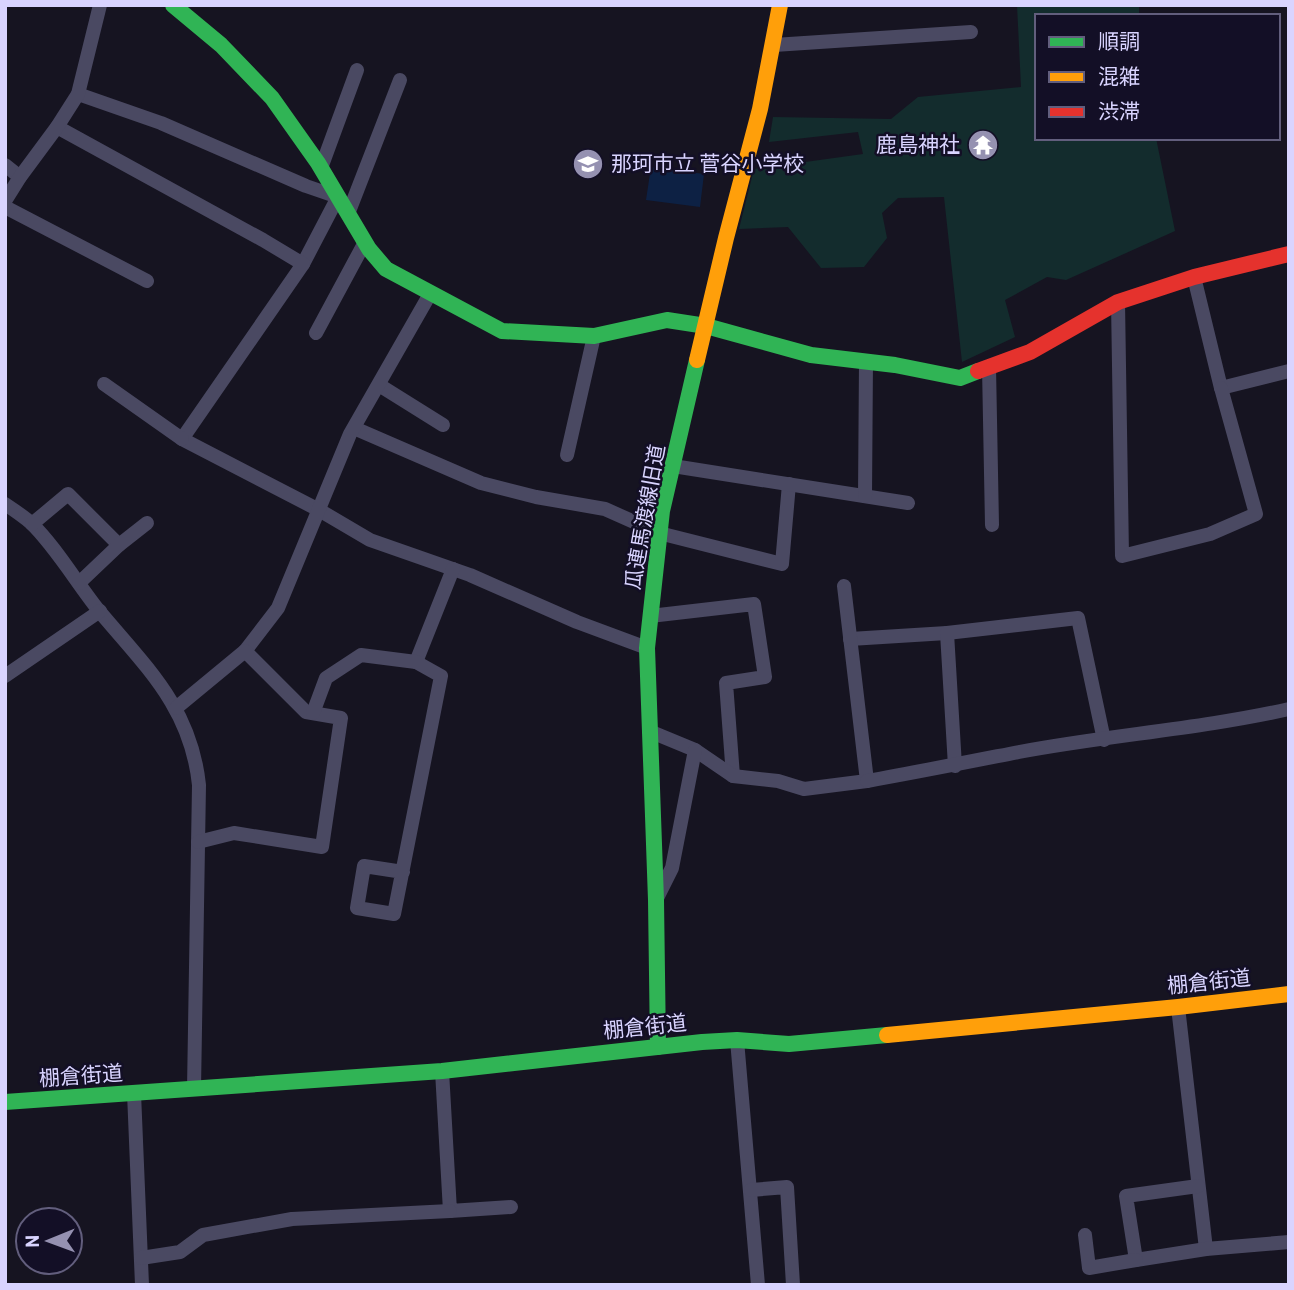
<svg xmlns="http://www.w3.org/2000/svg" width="1294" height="1290" font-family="Barlow,'Noto Sans JP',sans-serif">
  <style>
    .green { fill: #132c2d }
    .water { fill: #0d2144 }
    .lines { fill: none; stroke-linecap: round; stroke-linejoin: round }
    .street { stroke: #4a4962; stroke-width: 14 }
    .fast { stroke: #30b455; stroke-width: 16 }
    .slow { stroke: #ff9f0a; stroke-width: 16 }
    .jam { stroke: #e5322d; stroke-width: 16 }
    .labels { text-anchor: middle; stroke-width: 5; stroke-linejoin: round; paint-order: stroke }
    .poi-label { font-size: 21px; fill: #d9d4ff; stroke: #130f26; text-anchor: end }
    .street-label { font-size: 21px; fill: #d9d4ff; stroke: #130f26 }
  </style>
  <rect width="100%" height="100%" fill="#161421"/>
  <polygon class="green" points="1017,5 1139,5 1139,16 1037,16 1037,138 1156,138 1175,231 1066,280 1047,277 1005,300 1015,337 962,362 944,197 898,198 882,213 887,238 864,267 821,268 788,227 739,229 754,169 863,154 858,132 769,142 773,117 891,119 918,97 1021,87"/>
  <polygon class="water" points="651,167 704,174 700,207 646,200"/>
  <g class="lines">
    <g class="street">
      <polyline points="774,45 971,32"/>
      <polyline points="78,94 161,123 306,186 338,197 303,264"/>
      <polyline points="57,127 263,240 303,264 182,439 319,510 370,540 470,575 577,622 647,648"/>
      <polyline points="5,165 20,177"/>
      <polyline points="321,168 357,70"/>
      <polyline points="5,201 20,177 57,127 78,94 100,5"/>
      <polyline points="5,207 147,281"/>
      <polyline points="348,214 400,80"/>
      <polyline points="1194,277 1221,388 1289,371"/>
      <polyline points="1118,302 1122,556 1210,534 1256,514 1221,388"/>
      <polyline points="316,333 365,242"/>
      <polyline points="989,367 992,525"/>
      <polyline points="104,384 182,439"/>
      <polyline points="379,385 443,425"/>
      <polyline points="354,428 481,483 536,497 605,509 659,533 782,564 789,484"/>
      <polyline points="567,455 594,336"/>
      <polyline points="673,466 908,503"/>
      <polyline points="865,496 866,361"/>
      <path d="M5,504C14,510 23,516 31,523C56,547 78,585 100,612C147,668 191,708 199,785L194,1089"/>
      <polyline points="32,524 68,494 119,545"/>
      <polyline points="79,583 119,545 147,523"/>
      <polyline points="650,616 754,604 765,677 726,683 733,776"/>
      <polyline points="850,639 947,633"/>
      <polyline points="245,651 278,608 350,434 430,294"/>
      <polyline points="416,662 453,569"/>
      <polyline points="5,676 100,611"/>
      <polyline points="176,708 245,651 306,712 341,718 322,847 234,833 198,842"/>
      <polyline points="313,713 326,678 361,655 416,662 441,676 394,914 357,908 364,866 403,872"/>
      <polyline points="649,731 695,750 733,776 778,781 804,789 867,781 844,586"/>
      <polyline points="955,766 947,633 1078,618 1104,740"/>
      <path d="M867,781C918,772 968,762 1019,752C1109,735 1200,729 1289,709"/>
      <polyline points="658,896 672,868 695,750"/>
      <polyline points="1178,1007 1206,1249"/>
      <polyline points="737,1040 758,1285"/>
      <polyline points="442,1071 450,1211 511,1207"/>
      <polyline points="134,1093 142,1285"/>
      <polyline points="1198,1186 1126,1196 1136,1260 1206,1249 1289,1242"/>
      <polyline points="751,1190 787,1187 793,1285"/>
      <polyline points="1085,1235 1089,1268 1136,1260"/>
      <polyline points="141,1258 180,1252 203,1235 292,1219 450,1211"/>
    </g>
    <g class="fast">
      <polyline points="173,5 221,45 272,98 318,163 369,249 386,269 502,331 594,336 667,320 706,326 811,355 895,365 960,378 978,371"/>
      <polyline points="658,1047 656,900 647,648 662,511 697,360"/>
      <polyline points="5,1102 442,1071 702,1042 737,1040 789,1044 887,1035"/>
    </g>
    <g class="slow">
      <polyline points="697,360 726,238 760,109 780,5"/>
      <polyline points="887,1035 1178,1007 1289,994"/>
    </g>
    <polyline class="jam" points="978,371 1030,352 1118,302 1194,277 1289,254"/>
  </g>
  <defs>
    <g id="temple-disc" transform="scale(1.575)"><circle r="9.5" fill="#9591b1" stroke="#130f26"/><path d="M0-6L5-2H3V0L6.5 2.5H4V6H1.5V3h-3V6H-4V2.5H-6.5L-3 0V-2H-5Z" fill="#fff"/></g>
    <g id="school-disc" transform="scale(1.575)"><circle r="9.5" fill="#9591b1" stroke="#130f26"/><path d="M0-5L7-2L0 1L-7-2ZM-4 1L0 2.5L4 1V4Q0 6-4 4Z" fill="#fff"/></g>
  </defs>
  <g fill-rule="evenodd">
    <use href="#temple-disc" x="983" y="145"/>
    <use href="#school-disc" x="588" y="164"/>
  </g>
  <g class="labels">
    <g class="poi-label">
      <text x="960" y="152">鹿島神社</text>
      <text x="611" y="171" text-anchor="start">那珂市立 菅谷小学校</text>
    </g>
    <g class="street-label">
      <text transform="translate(645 517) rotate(-80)" y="7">瓜連馬渡線旧道</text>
      <text transform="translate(1209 982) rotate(-6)" y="7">棚倉街道</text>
      <text transform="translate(645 1027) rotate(-6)" y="7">棚倉街道</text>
      <text transform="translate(81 1076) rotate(-4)" y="7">棚倉街道</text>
    </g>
  </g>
  <rect width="1294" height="1290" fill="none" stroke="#d9d4ff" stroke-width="14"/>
  <rect x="1035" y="14" width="245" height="126" fill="#130f26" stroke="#625e7d" stroke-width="2"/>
  <rect x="1049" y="37" width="35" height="10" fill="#30b455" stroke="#625e7d" stroke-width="2"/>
  <text x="1098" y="49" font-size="21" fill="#d9d4ff">順調</text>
  <rect x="1049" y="72" width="35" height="10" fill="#ff9f0a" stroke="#625e7d" stroke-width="2"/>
  <text x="1098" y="84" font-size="21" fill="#d9d4ff">混雑</text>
  <rect x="1049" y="107" width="35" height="10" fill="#e5322d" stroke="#625e7d" stroke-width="2"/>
  <text x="1098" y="119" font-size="21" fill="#d9d4ff">渋滞</text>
  <g transform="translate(49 1241) rotate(269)"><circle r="33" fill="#130f26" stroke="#625e7d" stroke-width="2"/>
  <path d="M0-5L12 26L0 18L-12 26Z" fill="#9591b1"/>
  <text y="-10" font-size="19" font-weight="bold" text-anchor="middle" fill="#d9d4ff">N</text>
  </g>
</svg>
